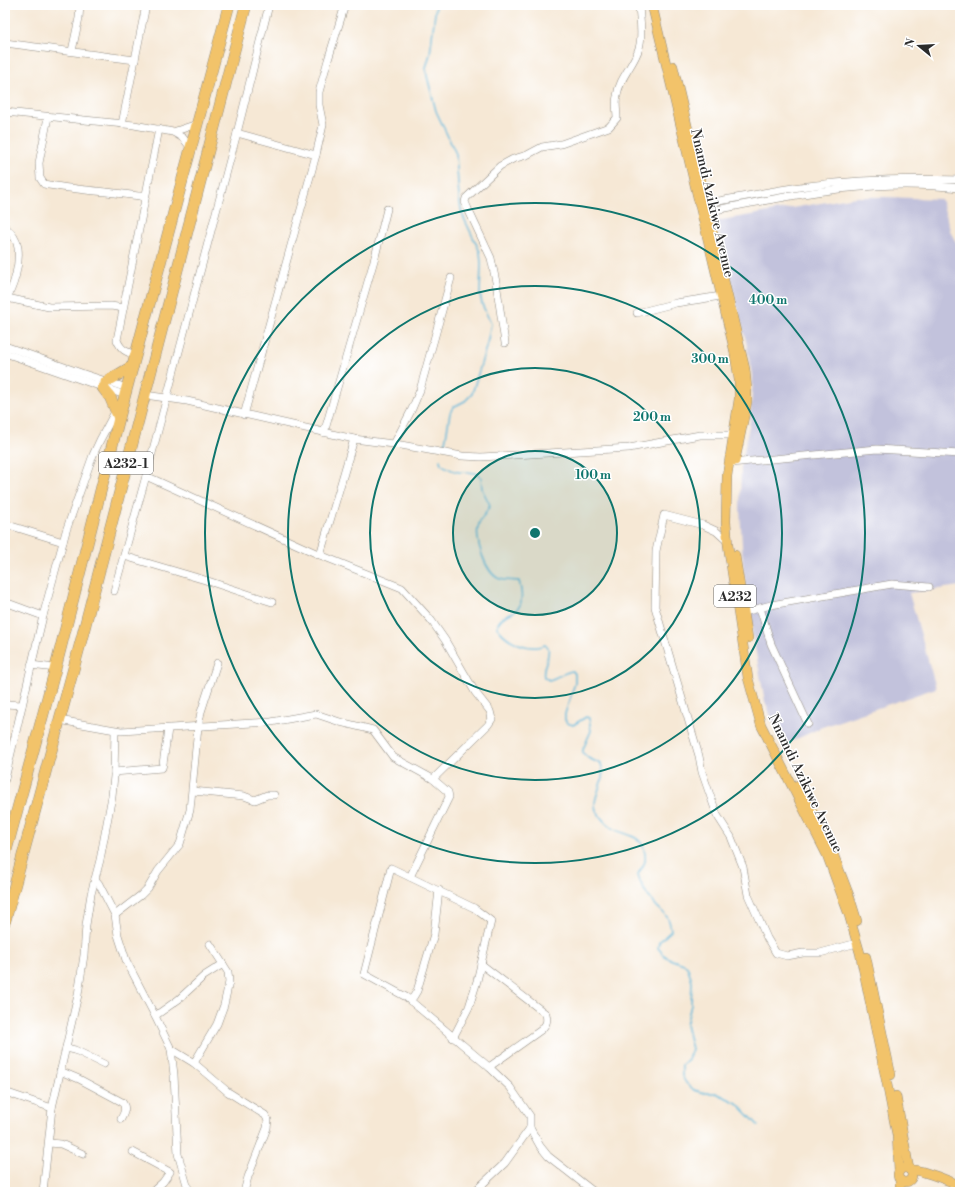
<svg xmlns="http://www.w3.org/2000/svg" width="965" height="1197" font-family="'Libre Bodoni',serif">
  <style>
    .industrial { fill: #c2c2dc }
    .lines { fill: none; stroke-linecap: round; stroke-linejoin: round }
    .stream { stroke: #5db7db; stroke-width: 1.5 }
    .minor-casing { stroke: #908a80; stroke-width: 8 }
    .major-casing { stroke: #908a80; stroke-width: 10 }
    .highway-casing { stroke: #908a80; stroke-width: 12 }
    .minor { stroke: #fff; stroke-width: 7 }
    .major { stroke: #f2c36a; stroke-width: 9 }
    .highway { stroke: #f2c36a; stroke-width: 11 }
    .ring { fill: none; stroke: #0f766e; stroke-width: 2 }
    .labels { text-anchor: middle; stroke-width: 3; stroke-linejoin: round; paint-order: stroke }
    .shield { fill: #fff; stroke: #6b6b6b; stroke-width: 1 }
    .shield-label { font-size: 13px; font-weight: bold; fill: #2b2b2b }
    .street-label { font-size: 14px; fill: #2b2b2b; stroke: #fff }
    .centre { fill: #0f766e; stroke: #fff; stroke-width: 2 }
    .ring-label { font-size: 12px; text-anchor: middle; font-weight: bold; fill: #0f766e; stroke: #fff; stroke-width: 3; stroke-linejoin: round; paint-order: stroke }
  </style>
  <rect width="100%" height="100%" fill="#fff"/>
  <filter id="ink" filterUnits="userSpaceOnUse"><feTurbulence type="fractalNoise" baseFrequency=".025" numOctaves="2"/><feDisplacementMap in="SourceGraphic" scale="8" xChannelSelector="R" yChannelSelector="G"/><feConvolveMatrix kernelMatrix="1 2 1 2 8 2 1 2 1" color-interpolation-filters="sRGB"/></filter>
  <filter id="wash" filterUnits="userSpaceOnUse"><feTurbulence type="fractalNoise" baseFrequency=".012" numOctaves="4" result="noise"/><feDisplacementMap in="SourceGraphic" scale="16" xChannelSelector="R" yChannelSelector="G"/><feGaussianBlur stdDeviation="0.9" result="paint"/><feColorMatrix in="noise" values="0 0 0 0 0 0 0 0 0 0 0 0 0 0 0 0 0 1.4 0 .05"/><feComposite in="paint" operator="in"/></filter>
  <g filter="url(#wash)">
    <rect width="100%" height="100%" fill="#f6e8d5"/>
    <polygon class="industrial" points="856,197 885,197 941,199 951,233 960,250 960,586 909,593 936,688 822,727 784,745 773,722 765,702 750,621 743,564 740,508 741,467 750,421 753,380 746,341 716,221"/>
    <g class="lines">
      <g class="stream">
        <polyline points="436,5 430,54 426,68 427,76 436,111 456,154 459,198 462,214 480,252 481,263 480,294 482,304 491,324 487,344 472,394 465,401 453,407 450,413 445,443"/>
        <path d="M440,460L441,464C447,468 452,471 459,472C468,473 474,470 481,477L482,489L490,505C487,513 481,517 479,524C473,537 486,575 500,579C506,581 513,580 519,581C530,622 502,606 497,627C504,638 520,647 533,647C537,648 541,646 545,645L548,647C551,659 541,665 544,677L549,680C557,678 566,671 573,671L575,674V683L565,714V720L567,723L573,725L586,717L589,718L591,731L583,749V753L588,758L601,764C608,781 589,799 597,812C601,818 606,824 612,828C623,835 640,834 644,849C645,853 646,857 645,861C644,866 640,870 638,874C640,884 646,894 653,902C663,915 669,912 671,931L659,942L658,948L665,956L672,960L684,964L688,968L692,982L691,1005L686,1025L692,1049L688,1059L682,1065V1076L686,1083L694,1090L705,1093H716L737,1103L758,1125"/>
      </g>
    </g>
  </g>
  <g filter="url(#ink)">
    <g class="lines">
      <g class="minor-casing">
        <g id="minor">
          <polyline points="5,43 135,60"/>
          <polyline points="72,51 79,18 80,5"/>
          <polyline points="5,112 134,125 173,132 183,138 191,148"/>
          <path d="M48,117L39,163L40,178L44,184C78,191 112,191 145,197"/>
          <polyline points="122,124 146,5"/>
          <polyline points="173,132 197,124"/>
          <polyline points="237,133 316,155"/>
          <path d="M706,203C740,198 774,190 808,186C859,179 909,178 960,180"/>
          <path d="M709,213L715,210C768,200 821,189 875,186C903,184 932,185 960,188"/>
          <path d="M5,227C11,232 17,240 18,248C20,265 14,287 5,301"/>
          <polyline points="7,298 49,307 111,306 123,308"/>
          <polyline points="637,313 676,303 721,296"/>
          <path d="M505,343L496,282L491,258L468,209L465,202L466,198L500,166L513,159L527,155L542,147L561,144L609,127L617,118C617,111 615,103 617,96C619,78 634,65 639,48C643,36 640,19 639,7L640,5"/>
          <polyline points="5,346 84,374 127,388"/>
          <polyline points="5,353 125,395"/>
          <path d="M136,355C126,352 121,350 117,340L159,129"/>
          <polyline points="145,395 187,401 354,439 401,445 462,456 481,457 629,448 700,435 734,435"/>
          <polyline points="244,415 316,155 323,125 319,105 319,92 328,60 345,5"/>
          <polyline points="324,433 375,257 387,209"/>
          <polyline points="394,444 412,409 420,390 451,278"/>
          <polyline points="731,463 877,449 960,454"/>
          <polyline points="146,476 320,555 402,588 431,620 445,640 475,692 490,711 492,719 488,725 433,779"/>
          <polyline points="5,524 63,542"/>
          <polyline points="727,541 716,531 703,525 664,515 656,551 655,607 699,756 702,772 717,815 731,837 743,867 748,895 767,938 776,953 787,956 803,953 820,953 857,943"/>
          <polyline points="320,555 354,439"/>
          <polyline points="124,556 205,580 272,602"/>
          <polyline points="114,591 146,476 237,133 269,5"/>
          <polyline points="5,602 43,616"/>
          <polyline points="760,608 771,644 808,724"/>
          <polyline points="744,612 771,605 892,584 929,587"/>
          <polyline points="31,665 55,668"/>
          <polyline points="5,704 22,705"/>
          <polyline points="59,720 121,731 271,722 316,714 340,722 373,730 393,757 433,779 448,792 449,797 410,877"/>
          <polyline points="114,772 162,768 163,764 168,729"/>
          <polyline points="5,779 43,616 66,531 93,455 100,440 116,410"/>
          <polyline points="193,791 244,796 255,800 267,795 274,795"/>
          <polyline points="95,879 99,884 115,915 118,935 126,960 155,1016 171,1049 174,1075 178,1154 189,1192"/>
          <polyline points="115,915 141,895 148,888 158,871 180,844 190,810 198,727 201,712 217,663"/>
          <path d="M481,964L546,1014C548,1022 546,1025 541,1030L489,1067"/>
          <polyline points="410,1001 414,996 417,991 434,934 439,890"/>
          <polyline points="155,1016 179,999 204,976 223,964"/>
          <polyline points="453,1038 469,1007 477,981 491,921 474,908 391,868 364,974 406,997 489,1067 510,1087 530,1116 530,1128 505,1163 474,1192"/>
          <polyline points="66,1048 75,1050 104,1064"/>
          <polyline points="171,1049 194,1063 228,1092 265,1115 268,1120 267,1128 248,1177 244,1192"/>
          <polyline points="194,1063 217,1024 224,1005 229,982 228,972 210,944"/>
          <path d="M60,1071L79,1079L122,1102C127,1108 124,1113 121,1119"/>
          <polyline points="5,1092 52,1108"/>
          <polyline points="530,1128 540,1146 548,1156 594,1192"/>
          <polyline points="49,1143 61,1144 83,1154"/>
          <polyline points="133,1152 170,1172 163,1182 152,1192"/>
          <polyline points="43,1192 52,1108 78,995 84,955 86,925 91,894 100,860 112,796 114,776 115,731"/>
        </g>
      </g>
      <g class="major-casing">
        <g id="major">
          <polyline points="652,5 734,349 739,380 739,399 727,476 726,522 728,545 748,678 761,725 827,855 849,915 860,953 888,1089 897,1135 899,1171"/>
          <polyline points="673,66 745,369 747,389 747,402 735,461"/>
          <polyline points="735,555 748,638"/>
          <polyline points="798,785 829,843 849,895 857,921"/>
          <polyline points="866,957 891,1075"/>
          <polyline points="896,1096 909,1169"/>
          <circle cx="905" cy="1175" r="7"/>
          <path d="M910,1170C918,1168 951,1182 960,1185"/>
          <polyline points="900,1180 900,1192"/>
        </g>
      </g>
      <g class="highway-casing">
        <g id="highway">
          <polyline points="106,382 133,366"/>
          <polyline points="103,388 110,397 119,418"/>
          <polyline points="5,855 54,674 125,395 229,5"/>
          <polyline points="5,921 81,641 246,5"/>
        </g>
      </g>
      <use href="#minor" class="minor"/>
      <use href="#major" class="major"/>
      <use href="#highway" class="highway"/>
    </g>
  </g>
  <circle cx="535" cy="533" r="82" fill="#0f766e" fill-opacity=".12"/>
  <g class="ring">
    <circle cx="535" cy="533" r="82"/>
    <circle cx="535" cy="533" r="165"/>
    <circle cx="535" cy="533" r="247"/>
    <circle cx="535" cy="533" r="330"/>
  </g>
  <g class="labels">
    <g class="shield">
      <rect x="99" y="452" width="54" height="22" rx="3"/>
      <rect x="714" y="585" width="42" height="22" rx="3"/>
    </g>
    <g class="shield-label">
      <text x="126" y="468">A232-1</text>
      <text x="735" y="601">A232</text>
    </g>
    <g class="street-label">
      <text transform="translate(713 203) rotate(77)" y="5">Nnamdi Azikiwe Avenue</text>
      <text transform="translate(806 783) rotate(64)" y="5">Nnamdi Azikiwe Avenue</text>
    </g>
  </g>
  <circle cx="535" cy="533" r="6" class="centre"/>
  <g class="ring-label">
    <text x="768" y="304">400 m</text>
    <text x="710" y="363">300 m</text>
    <text x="652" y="421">200 m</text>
    <text x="593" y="479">100 m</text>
  </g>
  <rect width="965" height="1197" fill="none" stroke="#fff" stroke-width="20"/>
  <g transform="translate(919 46) rotate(288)" stroke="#ffffff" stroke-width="3" paint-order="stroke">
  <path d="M0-3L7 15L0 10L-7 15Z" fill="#2b2b2b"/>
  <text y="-6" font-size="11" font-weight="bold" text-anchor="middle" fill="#2b2b2b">N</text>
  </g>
</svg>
